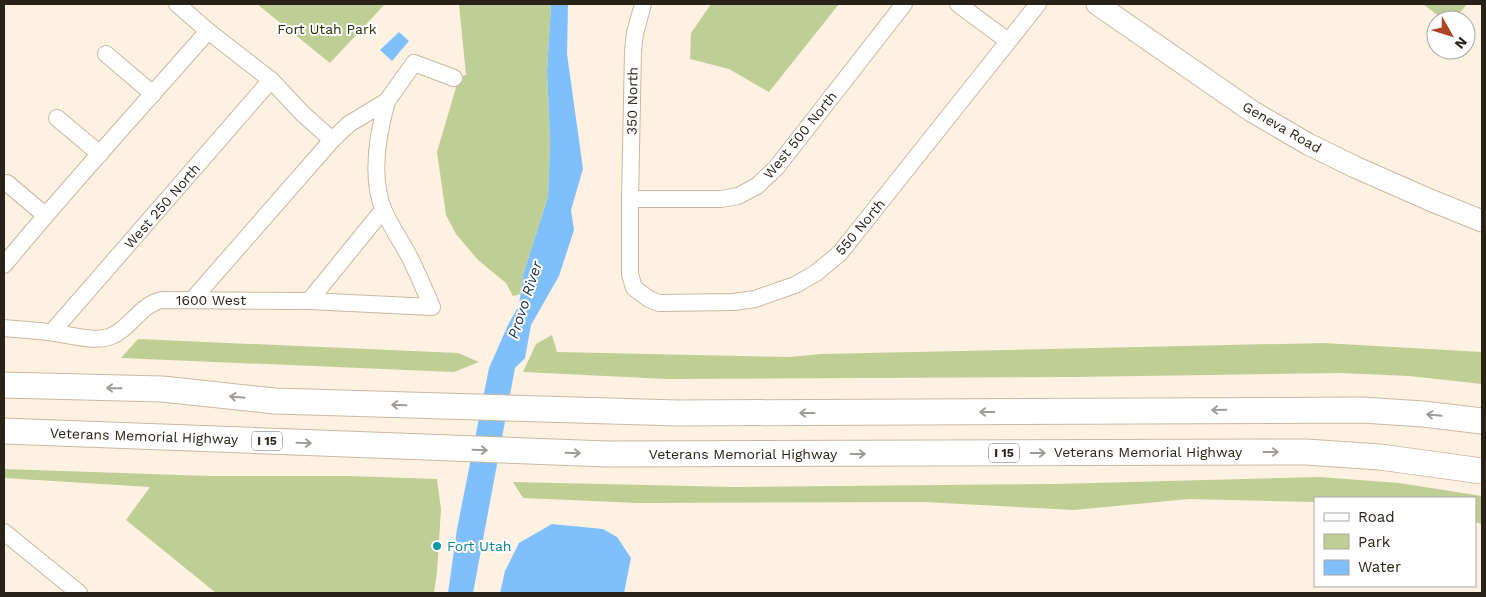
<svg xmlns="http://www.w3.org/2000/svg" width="1486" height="597" font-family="'Work Sans',sans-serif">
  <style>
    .green { fill: #bfce94 }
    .water { fill: #80bffd }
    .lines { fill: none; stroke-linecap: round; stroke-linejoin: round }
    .minor-casing { stroke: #c9b89f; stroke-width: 18 }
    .major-casing { stroke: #c9b89f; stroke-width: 23 }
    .highway-casing { stroke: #c9b89f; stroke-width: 27 }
    .minor { stroke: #fff; stroke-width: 16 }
    .major { stroke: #fff; stroke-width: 21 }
    .highway { stroke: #fff; stroke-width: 25 }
    .oneway { stroke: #9f9c98 }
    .culture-dot { fill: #0f9aa8; stroke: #fff; stroke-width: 2 }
    .labels { text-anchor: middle; stroke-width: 4; stroke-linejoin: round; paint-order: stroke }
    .shield { fill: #fff; stroke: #69645e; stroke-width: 1 }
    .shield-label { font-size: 12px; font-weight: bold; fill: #292219 }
    .park-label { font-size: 14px; fill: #282f0b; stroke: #fff }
    .street-label { font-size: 14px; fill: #292219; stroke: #fff }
    .culture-label { font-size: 14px; fill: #0d838f; stroke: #fff; text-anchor: start }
    .water-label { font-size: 15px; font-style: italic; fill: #122d45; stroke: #fff }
  </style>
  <rect width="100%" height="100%" fill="#fdf2e2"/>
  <g class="green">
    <polygon points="257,4 385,4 330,63"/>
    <polygon points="459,4 551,4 547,71 550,143 548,197 523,275 520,294 513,296 506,283 478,260 456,234 446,215 437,152 459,77 466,75"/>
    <polygon points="711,4 839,4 769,92 729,69 690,59 691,33"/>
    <polygon points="1423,4 1467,4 1454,20 1444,20"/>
    <polygon points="552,335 557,352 789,357 821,354 1323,343 1482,352 1482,384 1409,376 1340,373 1075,377 667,379 523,372 536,344"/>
    <polygon points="138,339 458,353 479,362 454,372 121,358"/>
    <polygon points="4,469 210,476 348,476 437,479 441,509 437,572 434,593 216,593 126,520 150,487 4,478"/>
    <polygon points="1320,477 1399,483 1482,496 1482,524 1475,522 1475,498 1315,498 1315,502 1189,499 1074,510 924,502 638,503 523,498 513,482 734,487 1055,484"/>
  </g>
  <g class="water">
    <polygon points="551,4 568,4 567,54 583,169 571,210 574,230 559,276 531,325 525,358 515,368 473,593 448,593 457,529 489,368 508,325 519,305 523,275 548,197 550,143 547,71"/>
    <polygon points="399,32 409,41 392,61 380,50"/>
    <polygon points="552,524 603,529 617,537 631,558 624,593 500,593 505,571 519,543"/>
  </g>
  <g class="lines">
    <g class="minor-casing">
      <g id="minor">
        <polyline points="177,4 208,31 271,80 303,114 332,140"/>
        <polyline points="643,4 635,33 633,51 630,199 630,274 634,288 649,299 659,303 734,302 755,299 795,285 816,273 840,253 1038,4"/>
        <polyline points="958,4 1008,41"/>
        <polyline points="106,54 153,94"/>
        <polyline points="57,118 100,154"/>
        <polyline points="7,183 45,215"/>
        <polyline points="630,199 721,199 738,196 757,186 776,168 904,4"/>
        <path d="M4,265C70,185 140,109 208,31"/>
        <polyline points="193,299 332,140 349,124 387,101 414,63 454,78"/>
        <polyline points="309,301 383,210"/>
        <path d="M4,328C21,330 38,330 54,333C71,335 93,342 109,337C130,330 140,304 162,300L309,301L432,307C425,291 418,274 410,258C402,242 391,227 384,211C370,178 378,133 387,101"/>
        <polyline points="52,332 271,80"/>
        <polyline points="4,532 79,593"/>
      </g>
    </g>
    <g class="major-casing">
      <polyline id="major" points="1097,4 1253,112 1308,144 1355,167 1430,200 1482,221"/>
    </g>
    <g class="highway-casing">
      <g id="highway">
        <polyline points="4,385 162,389 275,401 678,413 1362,410 1423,414 1482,421"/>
        <polyline points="4,431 607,454 1306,452 1380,457 1482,471"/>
      </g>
    </g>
    <use href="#minor" class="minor"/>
    <use href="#major" class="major"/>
    <use href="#highway" class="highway"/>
  </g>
  <defs><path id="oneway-shaft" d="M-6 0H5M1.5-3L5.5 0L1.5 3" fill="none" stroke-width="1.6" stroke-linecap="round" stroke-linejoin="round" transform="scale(1.25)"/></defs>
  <g class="oneway">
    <use href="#oneway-shaft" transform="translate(114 388) rotate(-179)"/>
    <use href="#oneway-shaft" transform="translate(237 397) rotate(-174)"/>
    <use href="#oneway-shaft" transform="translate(399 405) rotate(-178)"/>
    <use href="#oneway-shaft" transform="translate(1219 410) rotate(179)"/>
    <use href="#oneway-shaft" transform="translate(987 412) rotate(180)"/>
    <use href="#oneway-shaft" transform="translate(807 413) rotate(180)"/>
    <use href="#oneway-shaft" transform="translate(1434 415) rotate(-174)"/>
    <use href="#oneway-shaft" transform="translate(304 443) rotate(2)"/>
    <use href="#oneway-shaft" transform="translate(480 450) rotate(2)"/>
    <use href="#oneway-shaft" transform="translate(1271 452)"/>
    <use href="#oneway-shaft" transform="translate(573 453) rotate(2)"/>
    <use href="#oneway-shaft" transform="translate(1038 453)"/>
    <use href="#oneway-shaft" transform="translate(858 454)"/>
  </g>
  <circle class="culture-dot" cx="437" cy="546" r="5"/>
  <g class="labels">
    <g class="shield">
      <rect x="252" y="431.5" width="30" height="19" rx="4"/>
      <rect x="989" y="443.5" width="30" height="19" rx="4"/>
    </g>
    <g class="shield-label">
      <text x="267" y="445">I 15</text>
      <text x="1004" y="457">I 15</text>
    </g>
    <g class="park-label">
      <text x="327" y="34">Fort Utah Park</text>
    </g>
    <g class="street-label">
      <text transform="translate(632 101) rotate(-89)" y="5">350 North</text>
      <text transform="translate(1282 127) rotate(30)" y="5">Geneva Road</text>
      <text transform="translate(800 135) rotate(-51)" y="5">West 500 North</text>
      <text transform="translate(162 206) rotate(-49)" y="5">West 250 North</text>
      <text transform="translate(860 227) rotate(-50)" y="5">550 North</text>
      <text x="211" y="305">1600 West</text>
      <text transform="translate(144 436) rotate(2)" y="5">Veterans Memorial Highway</text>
      <text x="1148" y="457">Veterans Memorial Highway</text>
      <text x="743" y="459">Veterans Memorial Highway</text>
    </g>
    <g class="culture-label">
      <text x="447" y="551">Fort Utah</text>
    </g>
    <g class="water-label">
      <text transform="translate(525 300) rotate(-72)" y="5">Provo River</text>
    </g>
  </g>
  <rect width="1486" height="597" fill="none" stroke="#292219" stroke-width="10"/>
  <rect x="1314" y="497" width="162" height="90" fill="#ffffff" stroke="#a9a7a3"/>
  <rect x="1324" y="513" width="25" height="8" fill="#ffffff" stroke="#a9a7a3"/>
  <text x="1358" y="522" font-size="15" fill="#292219">Road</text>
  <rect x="1324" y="534" width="25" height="15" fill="#bfce94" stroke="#a9a7a3"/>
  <text x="1358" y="547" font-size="15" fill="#292219">Park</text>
  <rect x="1324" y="560" width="25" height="15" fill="#80bffd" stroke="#a9a7a3"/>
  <text x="1358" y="572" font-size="15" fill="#292219">Water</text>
  <g transform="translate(1451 35) rotate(129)"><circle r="24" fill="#ffffff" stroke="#a9a7a3"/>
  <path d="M0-4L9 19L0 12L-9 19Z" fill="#ad4425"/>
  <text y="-8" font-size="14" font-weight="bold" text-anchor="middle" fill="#292219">N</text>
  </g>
</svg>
